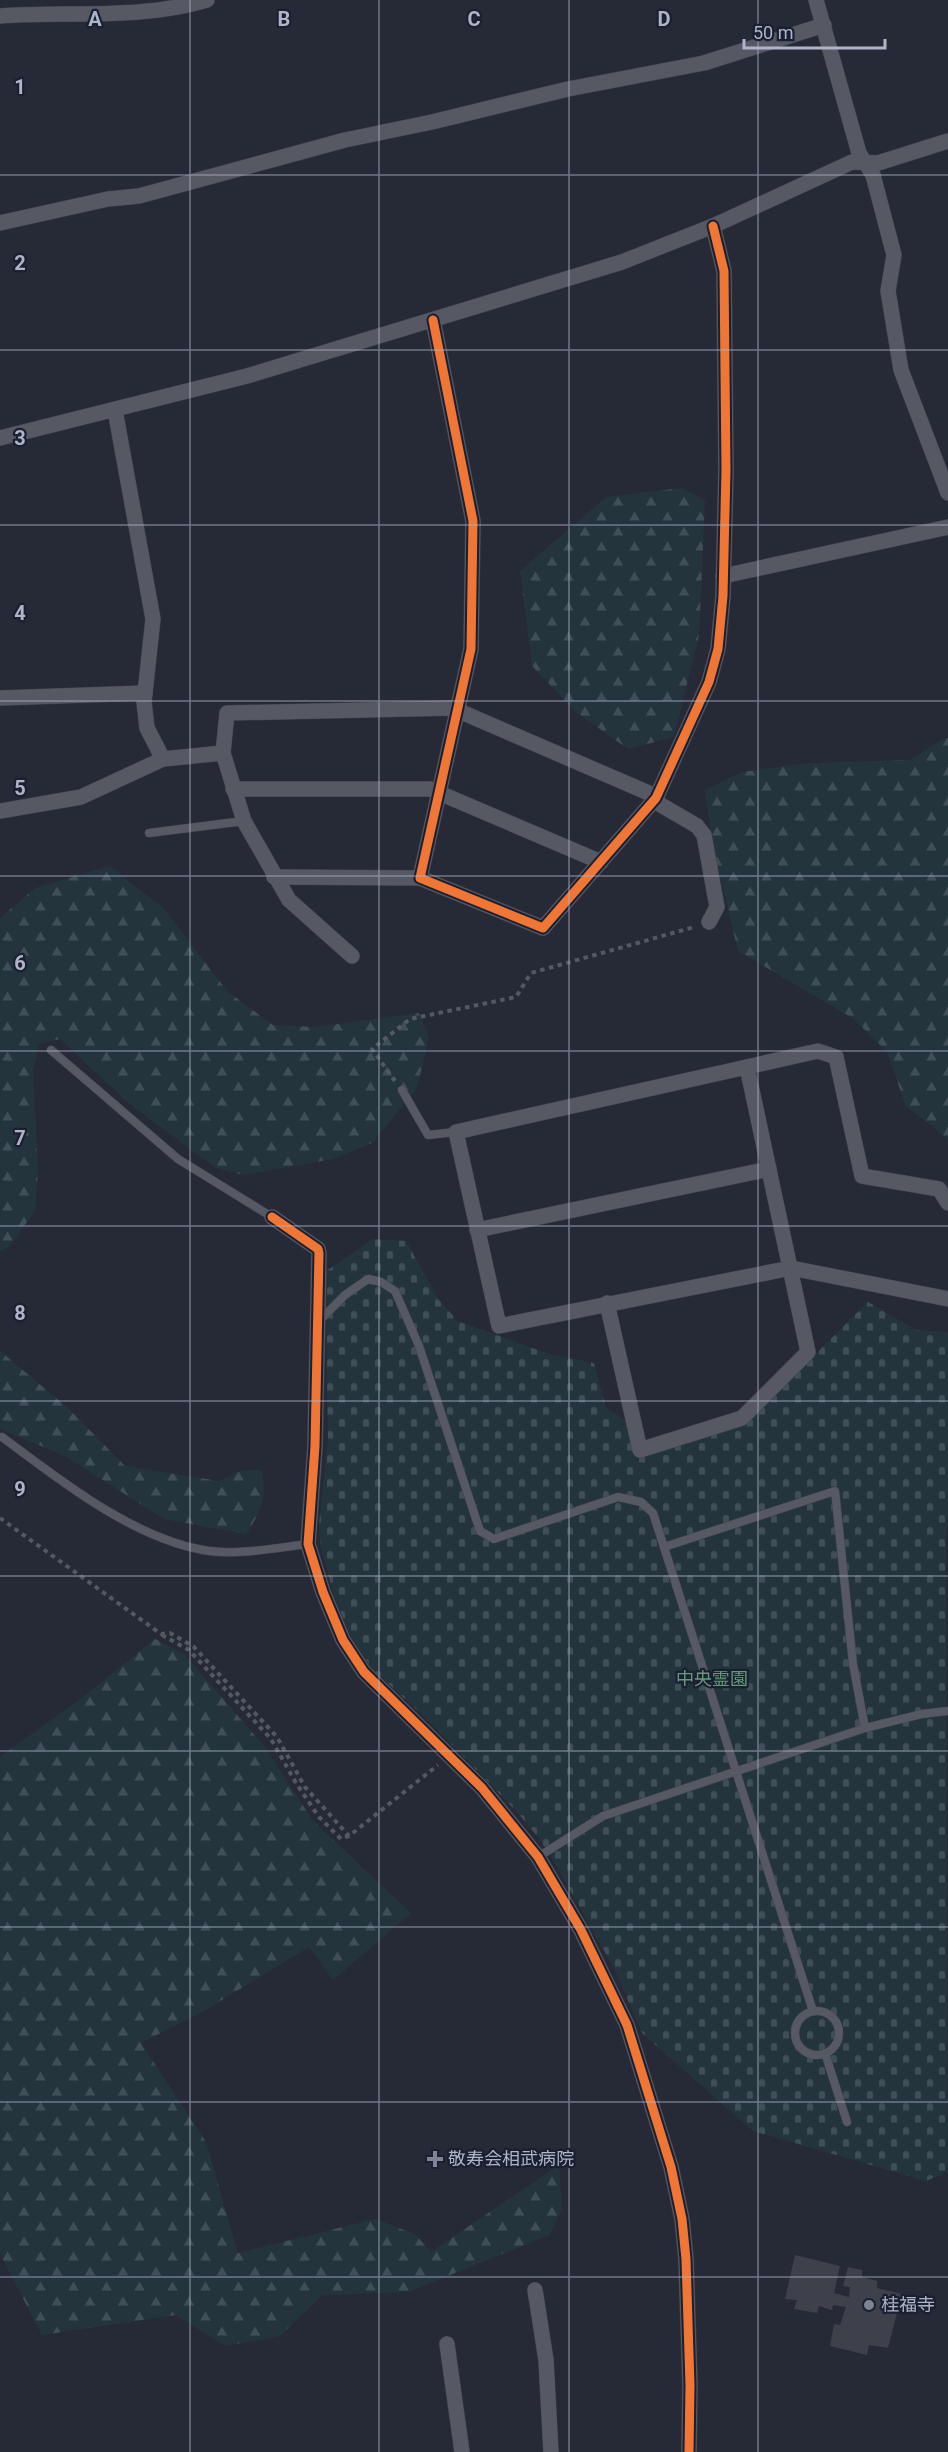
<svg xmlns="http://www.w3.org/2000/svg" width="948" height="2452" font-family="Roboto,'Noto Sans JP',sans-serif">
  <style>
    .forest { fill: url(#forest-firs) }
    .cemetery { fill: url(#cemetery-stones) }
    .building { fill: #3e414c }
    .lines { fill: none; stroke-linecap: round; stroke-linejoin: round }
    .lane-casing { stroke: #41444d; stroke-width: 9 }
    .street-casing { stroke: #41444d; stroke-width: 16 }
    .path { stroke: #545861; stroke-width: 4; stroke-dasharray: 4.5 4.5; stroke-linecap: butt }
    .lane { stroke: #565964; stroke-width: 8 }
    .street { stroke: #565964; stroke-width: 15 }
    .cycleway-casing { stroke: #1a1f31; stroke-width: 13 }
    .cycleway { stroke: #f07635; stroke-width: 9 }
    .grid { fill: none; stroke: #afb4c8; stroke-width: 1.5; stroke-opacity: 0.55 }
    .poi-dot { fill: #7f8495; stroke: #1a1f31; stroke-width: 2 }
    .labels { text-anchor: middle; stroke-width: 4.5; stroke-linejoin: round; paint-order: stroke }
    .park-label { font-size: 18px; fill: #659a7b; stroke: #1a1f31 }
    .poi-label { font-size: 18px; fill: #afb4c8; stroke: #1a1f31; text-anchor: start }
    .grid-label { font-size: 20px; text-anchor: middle; font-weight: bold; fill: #afb4c8; stroke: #1a1f31; stroke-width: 4.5; stroke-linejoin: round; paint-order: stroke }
  </style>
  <defs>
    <pattern id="forest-firs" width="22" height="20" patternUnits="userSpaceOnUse" patternTransform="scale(1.5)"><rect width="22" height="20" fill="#23343c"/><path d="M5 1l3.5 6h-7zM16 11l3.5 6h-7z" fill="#404f57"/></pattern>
    <pattern id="cemetery-stones" width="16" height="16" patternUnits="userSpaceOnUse" patternTransform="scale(1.5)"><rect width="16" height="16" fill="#23343c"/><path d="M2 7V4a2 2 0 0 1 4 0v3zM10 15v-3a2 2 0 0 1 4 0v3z" fill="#404f57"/></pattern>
  </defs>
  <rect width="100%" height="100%" fill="#262a36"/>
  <g class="forest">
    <polygon points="681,488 705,500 699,635 674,737 628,749 576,712 532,666 520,571 606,497"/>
    <polygon points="948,738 948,1139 905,1105 888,1053 854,1019 738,951 713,846 705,790 742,772 808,763 910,760 943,739"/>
    <polygon points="110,866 164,909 227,991 273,1025 315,1027 419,1013 429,1037 417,1088 372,1143 333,1159 243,1175 216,1168 131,1105 60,1039 39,1044 33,1071 38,1172 35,1211 9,1247 0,1251 0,918 35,888"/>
    <path d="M0,1351L68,1408L125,1466L219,1481L242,1470H261C268,1497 261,1512 246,1534L164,1519L65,1456L0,1429Z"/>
    <polygon points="155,1639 184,1654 265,1747 313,1821 411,1913 333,1980 309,1947 202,2012 141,2043 206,2142 238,2253 375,2219 415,2234 431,2252 559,2165 562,2209 549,2235 408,2292 322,2295 280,2336 225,2346 176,2315 42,2335 0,2254 0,1757 83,1697"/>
  </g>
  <polygon class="cemetery" points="373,1239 406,1241 438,1299 458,1321 549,1354 594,1363 606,1408 631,1424 637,1454 745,1424 868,1302 916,1330 948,1332 948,1520 946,1531 948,2172 926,2181 753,2131 642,2033 615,1970 553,1860 537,1836 517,1812 428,1720 372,1669 349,1633 334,1596 321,1548 319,1524 328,1438 325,1272"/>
  <polygon class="building" points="795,2255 840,2266 834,2293 849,2297 850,2287 843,2286 848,2267 862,2270 862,2277 877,2281 877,2288 902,2294 888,2348 869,2345 867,2355 830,2346 834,2324 840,2325 846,2307 833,2305 832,2310 819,2306 817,2313 794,2309 797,2300 785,2299"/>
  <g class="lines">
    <g class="lane-casing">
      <g id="lane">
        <polyline points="149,833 244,821"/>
        <polyline points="51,1050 178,1159 272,1217"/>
        <polyline points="402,1090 428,1135 456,1132"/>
        <polyline points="319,1321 345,1295 368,1279 381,1282 395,1291 419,1346 480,1531 494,1539 618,1497 641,1502 653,1513 813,2011"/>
        <path d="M2,1437C60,1480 131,1537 203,1550C236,1556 275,1548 308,1544"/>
        <polyline points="664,1547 835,1491 853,1664 865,1728"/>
        <polyline points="538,1857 603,1816 865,1728 922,1714 948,1711"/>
        <circle cx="817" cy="2033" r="22"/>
        <polyline points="825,2053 847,2122"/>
      </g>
    </g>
    <g class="street-casing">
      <g id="street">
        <polyline points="816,0 859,153 873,175 894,255 888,291 901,370 948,493"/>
        <path d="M0,16C69,11 140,20 207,0"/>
        <polyline points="0,223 108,199 139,196 345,140 432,122 568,89 704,63 824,25"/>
        <polyline points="433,320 473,521 471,649 420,878 543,928 656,798 709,682 718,649 723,596 726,470 724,271 713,226"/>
        <polyline points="115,410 153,619 144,702 147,728 163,759"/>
        <polyline points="0,438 247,376 622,262 713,226 852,162 878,163 948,141"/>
        <polyline points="723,576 948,527"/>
        <polyline points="0,698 145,693"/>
        <polyline points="223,753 244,821 289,900 352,956"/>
        <polyline points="233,789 430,789 601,862"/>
        <polyline points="0,811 81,797 163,759 223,753 227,713 452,708 651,794 661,805 697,826 704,835 717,907 709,922"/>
        <polyline points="274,877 420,878"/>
        <polyline points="948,1203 939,1189 862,1176 836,1057 818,1051 456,1132 499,1326 791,1268 948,1299"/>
        <polyline points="272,1217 318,1249 319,1253 315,1446 308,1544 323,1592 343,1640 364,1672 482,1788 538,1857 581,1930 627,2025 671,2167 682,2219 686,2259 690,2385 689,2452"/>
        <polyline points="477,1230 769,1169"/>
        <polyline points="607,1303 640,1450 742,1418 808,1352 747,1067"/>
        <polyline points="535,2290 546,2360 551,2452"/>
        <polyline points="447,2344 462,2452"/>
      </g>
    </g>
    <g class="path">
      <polyline points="395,1081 372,1049 410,1019 516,997 531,973 694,927"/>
      <polyline points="0,1518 161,1634 170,1633 194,1647 277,1737 305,1787 349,1836"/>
      <polyline points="162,1635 189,1650 271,1739 296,1783 319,1817 341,1839 349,1836 438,1765"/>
    </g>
    <use href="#lane" class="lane"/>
    <use href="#street" class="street"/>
    <g class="cycleway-casing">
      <g id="cycleway">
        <polyline points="433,320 473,521 471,649 420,878 543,928 656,798 709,682 718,649 723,596 726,470 724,271 713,226"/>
        <polyline points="272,1217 318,1249 319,1253 315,1446 308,1544 323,1592 343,1640 364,1672 482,1788 538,1857 581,1930 627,2025 671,2167 682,2219 686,2259 690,2385 689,2452"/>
      </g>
    </g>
    <use href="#cycleway" class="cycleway"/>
  </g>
  <path class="grid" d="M190,0V2452M379,0V2452M569,0V2452M758,0V2452M0,175H948M0,350H948M0,525H948M0,701H948M0,876H948M0,1051H948M0,1226H948M0,1401H948M0,1576H948M0,1751H948M0,1927H948M0,2102H948M0,2277H948"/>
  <g class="poi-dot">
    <path d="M432 2150h6v6h6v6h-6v6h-6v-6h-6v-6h6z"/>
    <circle cx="869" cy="2305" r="6"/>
  </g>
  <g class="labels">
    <g class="park-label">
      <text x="712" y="1685">中央霊園</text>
    </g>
    <g class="poi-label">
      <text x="448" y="2165">敬寿会相武病院</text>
      <text x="881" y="2311">桂福寺</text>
    </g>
  </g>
  <g class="grid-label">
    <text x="95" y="26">A</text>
    <text x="284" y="26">B</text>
    <text x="474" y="26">C</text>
    <text x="664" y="26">D</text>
    <text x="20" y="94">1</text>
    <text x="20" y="270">2</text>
    <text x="20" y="445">3</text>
    <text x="20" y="620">4</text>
    <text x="20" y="795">5</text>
    <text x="20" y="970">6</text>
    <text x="20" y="1145">7</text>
    <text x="20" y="1320">8</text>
    <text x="20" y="1496">9</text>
  </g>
  <path d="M744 39v9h141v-9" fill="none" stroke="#afb4c8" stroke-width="3"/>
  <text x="753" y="39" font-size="18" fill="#afb4c8" stroke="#1a1f31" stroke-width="4.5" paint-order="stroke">50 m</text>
</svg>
